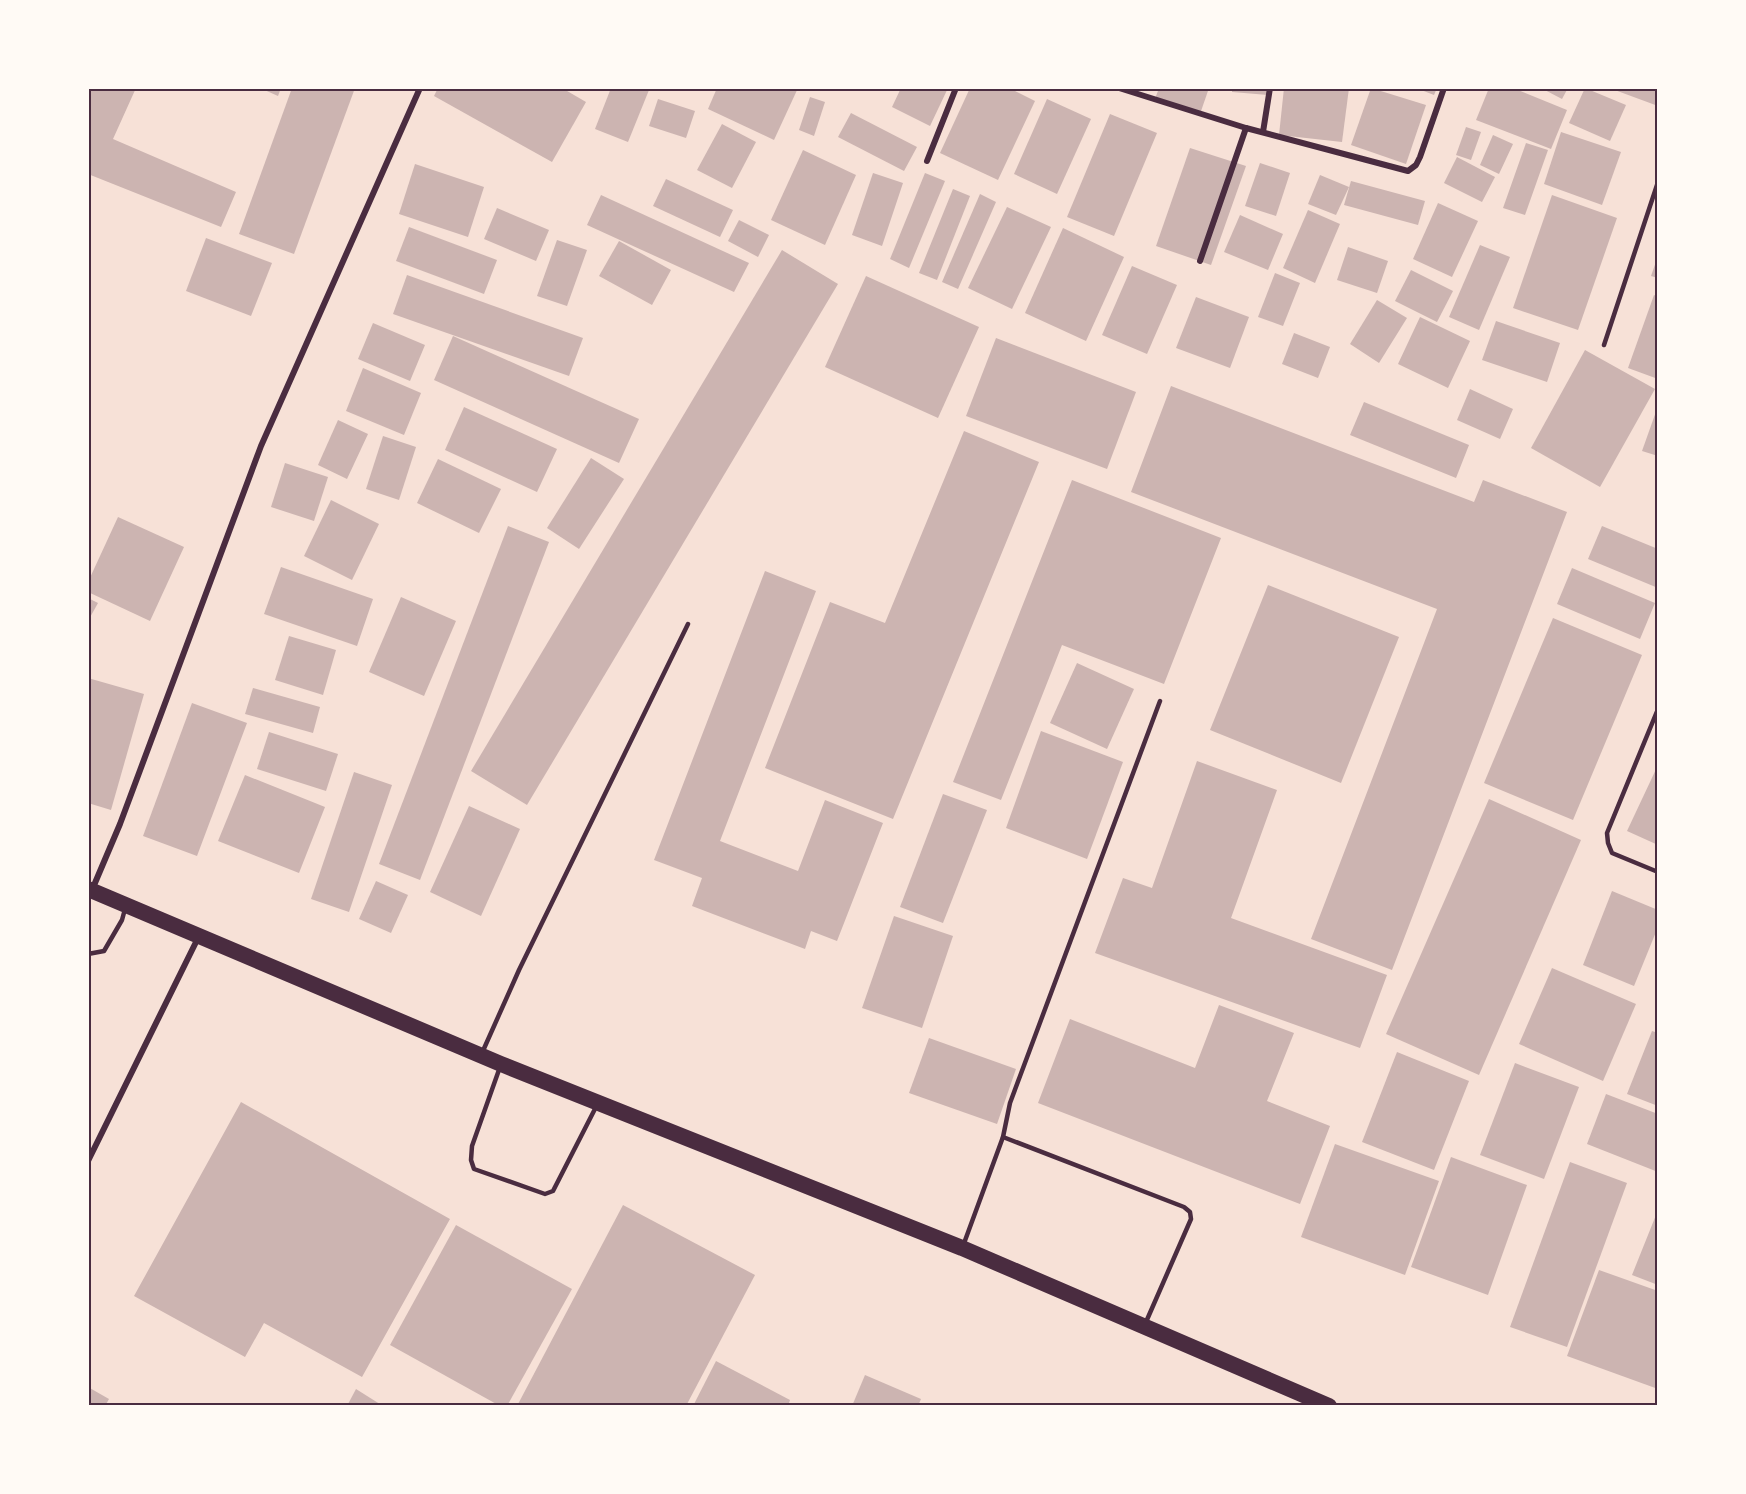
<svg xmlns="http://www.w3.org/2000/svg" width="1746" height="1494" font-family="'Playfair Display',serif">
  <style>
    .building { fill: #ccb4b1 }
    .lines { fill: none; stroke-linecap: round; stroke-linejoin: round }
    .service { stroke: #4a2c40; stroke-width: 4.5 }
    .minor { stroke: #4a2c40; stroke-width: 6 }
    .trunk { stroke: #4a2c40; stroke-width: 16 }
    .neatline { fill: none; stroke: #4a2c40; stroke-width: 2 }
  </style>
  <rect width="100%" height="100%" fill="#f7e1d7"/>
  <g class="building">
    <polygon points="88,88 136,88 113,139 236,192 221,227 88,174"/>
    <polygon points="260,88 281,88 278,96"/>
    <polygon points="292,88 355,88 294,254 239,234"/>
    <polygon points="438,88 562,88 586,102 552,162 434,96"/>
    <polygon points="611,88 649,90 628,142 595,129"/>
    <polygon points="717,88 798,88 774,140 708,109"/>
    <polygon points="901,88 948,88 930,126 892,107"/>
    <polygon points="970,88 1009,88 1035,101 998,180 940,153"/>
    <polygon points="1159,88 1209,88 1200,114 1155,99"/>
    <polygon points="1232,88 1269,88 1268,95 1232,92"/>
    <polygon points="1284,88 1349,88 1342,142 1279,135"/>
    <polygon points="1371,88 1426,105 1406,164 1351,145"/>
    <polygon points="1416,88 1437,88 1434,95"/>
    <polygon points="1489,88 1513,88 1567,110 1551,149 1476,120"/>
    <polygon points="1541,88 1568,88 1562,99"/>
    <polygon points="1585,88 1626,105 1610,141 1569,123"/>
    <polygon points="1613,88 1658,88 1658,106 1612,89"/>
    <polygon points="810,97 825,102 814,136 799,130"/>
    <polygon points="658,99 695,111 686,138 649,126"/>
    <polygon points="1047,99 1091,119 1057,194 1014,174"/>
    <polygon points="851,113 917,147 904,171 838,137"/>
    <polygon points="1110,114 1157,133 1114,236 1067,217"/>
    <polygon points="722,124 756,142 732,188 697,170"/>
    <polygon points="1466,127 1481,132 1471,160 1456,155"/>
    <polygon points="1561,132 1621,152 1602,205 1544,184"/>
    <polygon points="1493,135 1513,144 1499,174 1480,165"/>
    <polygon points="1526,143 1548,150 1525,215 1503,208"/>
    <polygon points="1190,148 1246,166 1211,265 1156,246"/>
    <polygon points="803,150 856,175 825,245 771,220"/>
    <polygon points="1457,157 1495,177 1482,202 1444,183"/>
    <polygon points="1260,163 1290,173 1276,216 1245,206"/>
    <polygon points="415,164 484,187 468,237 399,214"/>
    <polygon points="873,173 903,183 882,246 852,235"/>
    <polygon points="925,173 945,181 909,268 890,259"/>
    <polygon points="1320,175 1349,187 1336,215 1308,204"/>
    <polygon points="666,179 733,210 720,237 653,206"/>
    <polygon points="1351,181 1425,201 1418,225 1344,205"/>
    <polygon points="953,189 970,196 937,280 919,273"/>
    <polygon points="980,194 996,202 958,289 942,282"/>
    <polygon points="601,195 749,263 734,292 587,225"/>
    <polygon points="1552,195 1617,218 1578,330 1513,308"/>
    <polygon points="1438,203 1478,221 1452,277 1413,259"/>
    <polygon points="1007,207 1051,227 1012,309 968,288"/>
    <polygon points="497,208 549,230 536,261 484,239"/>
    <polygon points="1308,210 1340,224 1315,283 1283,268"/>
    <polygon points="1240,215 1283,234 1268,270 1224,252"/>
    <polygon points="739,220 769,235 758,257 728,241"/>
    <polygon points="409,227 497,260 484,294 396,261"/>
    <polygon points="1063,228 1124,257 1086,341 1025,313"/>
    <polygon points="206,238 272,263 251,316 186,291"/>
    <polygon points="557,240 587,250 567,306 537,296"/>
    <polygon points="619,241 671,270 652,305 599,276"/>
    <polygon points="1480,245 1510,257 1479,330 1449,317"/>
    <polygon points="1348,247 1388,261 1377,293 1337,280"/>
    <polygon points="782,250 838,284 527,805 471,771"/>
    <polygon points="1658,256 1658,278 1651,276"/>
    <polygon points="1132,266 1177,285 1147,354 1102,335"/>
    <polygon points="1411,270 1453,291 1437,322 1395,301"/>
    <polygon points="1275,273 1300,283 1283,326 1258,317"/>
    <polygon points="407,275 583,338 569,376 393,314"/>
    <polygon points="866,276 979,327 938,418 825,367"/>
    <polygon points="1654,295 1658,297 1658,379 1628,368"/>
    <polygon points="1196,297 1249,317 1230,368 1176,348"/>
    <polygon points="1377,300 1407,318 1379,363 1350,344"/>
    <polygon points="1420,317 1470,341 1448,388 1398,364"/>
    <polygon points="1496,321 1560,343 1547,382 1482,360"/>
    <polygon points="373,323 425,345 410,381 358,359"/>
    <polygon points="1294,333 1330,347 1318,378 1282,364"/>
    <polygon points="453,336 639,419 619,463 434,380"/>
    <polygon points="996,338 1136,392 1107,469 966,416"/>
    <polygon points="1585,350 1655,389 1600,487 1531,448"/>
    <polygon points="363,368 421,393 404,435 346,411"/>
    <polygon points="1171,386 1474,502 1483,480 1567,512 1392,970 1311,939 1437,609 1131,492"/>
    <polygon points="1470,389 1513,409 1500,439 1457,420"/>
    <polygon points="1364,402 1469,445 1456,478 1350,435"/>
    <polygon points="1658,406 1658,456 1642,451"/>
    <polygon points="464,407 557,449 537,492 445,450"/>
    <polygon points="338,420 368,434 347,479 318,465"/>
    <polygon points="964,431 1039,462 893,819 765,768 830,602 885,623"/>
    <polygon points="383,436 416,447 399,500 366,489"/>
    <polygon points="591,458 624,479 579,549 547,528"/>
    <polygon points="438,459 501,489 479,533 417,503"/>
    <polygon points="285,463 328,477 314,521 271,507"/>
    <polygon points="1072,480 1221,538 1164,684 1062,645 1001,800 953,782"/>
    <polygon points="331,500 379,524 352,580 304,556"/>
    <polygon points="118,517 184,547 150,621 88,592 88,582"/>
    <polygon points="508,526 549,542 420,880 379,864"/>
    <polygon points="1602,526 1658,549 1658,588 1588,559"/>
    <polygon points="281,567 373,599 357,646 264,614"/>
    <polygon points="1572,568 1655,603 1640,639 1557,604"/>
    <polygon points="765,571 816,591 720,841 798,871 825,800 883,823 837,941 811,931 805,949 692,906 702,878 654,860"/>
    <polygon points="1268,585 1399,637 1341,783 1210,730"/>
    <polygon points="401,597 456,621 424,696 369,672"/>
    <polygon points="88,598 98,603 88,621"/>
    <polygon points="1553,618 1642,655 1573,820 1484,783"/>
    <polygon points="289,636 336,650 323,695 275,680"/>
    <polygon points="1077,663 1134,689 1107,749 1050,723"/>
    <polygon points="88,678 144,694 111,810 88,803"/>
    <polygon points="253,688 320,707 313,733 245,714"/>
    <polygon points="192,703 247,723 197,856 143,836"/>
    <polygon points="1041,731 1123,762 1087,859 1006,828"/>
    <polygon points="269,732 338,754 326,791 257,769"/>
    <polygon points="1197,761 1277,790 1231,918 1387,975 1360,1048 1095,953 1123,878 1152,888"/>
    <polygon points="1658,765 1658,845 1627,831"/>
    <polygon points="354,772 392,785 349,912 311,899"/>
    <polygon points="245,775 325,807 299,873 218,841"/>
    <polygon points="943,794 987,810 943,923 900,907"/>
    <polygon points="1489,799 1581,840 1479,1075 1386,1034"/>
    <polygon points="469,806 520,829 481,916 430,892"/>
    <polygon points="376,881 408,895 391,933 359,919"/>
    <polygon points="1612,891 1658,910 1658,927 1634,986 1583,965"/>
    <polygon points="894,916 953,936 922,1028 862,1008"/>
    <polygon points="1552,968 1636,1004 1603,1081 1519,1044"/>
    <polygon points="1219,1005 1294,1033 1267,1101 1330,1126 1300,1204 1038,1103 1070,1019 1195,1068"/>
    <polygon points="1652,1031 1658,1033 1658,1106 1627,1094"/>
    <polygon points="929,1038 1016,1069 997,1124 909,1093"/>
    <polygon points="1397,1052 1469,1081 1434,1170 1362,1142"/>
    <polygon points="1515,1063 1579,1087 1544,1179 1480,1155"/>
    <polygon points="1606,1094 1658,1114 1658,1172 1587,1144"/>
    <polygon points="241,1102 450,1219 362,1377 264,1323 245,1357 134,1296"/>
    <polygon points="1335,1144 1439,1181 1405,1275 1301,1237"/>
    <polygon points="1451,1157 1527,1185 1488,1295 1411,1267"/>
    <polygon points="1570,1162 1627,1183 1567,1347 1510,1327"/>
    <polygon points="623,1205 755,1275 686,1406 517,1406"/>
    <polygon points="1658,1210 1658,1285 1632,1275"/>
    <polygon points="456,1225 572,1289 507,1406 500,1406 390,1345"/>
    <polygon points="1599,1270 1658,1291 1658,1389 1567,1356"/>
    <polygon points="716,1361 790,1400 788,1406 693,1406"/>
    <polygon points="865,1375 921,1399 918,1406 852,1406"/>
    <polygon points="88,1387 109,1399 105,1406 88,1406"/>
    <polygon points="356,1389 383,1406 347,1406"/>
  </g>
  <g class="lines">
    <g class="service">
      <polyline points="1604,345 1658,182"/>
      <polyline points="1658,709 1607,833 1608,843 1612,853 1658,872"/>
      <polyline points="88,954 104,951 122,920 125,909"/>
      <polyline points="482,1053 519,970 688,624"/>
      <polyline points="500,1067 472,1146 471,1160 474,1169 545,1194 553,1191 597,1105"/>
      <polyline points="1003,1137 1184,1207 1190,1212 1191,1219 1146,1322"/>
      <polyline points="963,1246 1003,1137 1010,1103 1160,701"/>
    </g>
    <g class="minor">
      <polyline points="1119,88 1246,128 1408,171 1416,165 1420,157 1444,88"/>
      <polyline points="1263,132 1270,88"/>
      <polyline points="927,161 956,88"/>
      <polyline points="1200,261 1246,128"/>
      <polyline points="92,890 120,824 261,446 420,88"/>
      <polyline points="88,1161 198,938"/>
    </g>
    <polyline class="trunk" points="88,889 501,1064 962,1248 1329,1406"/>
  </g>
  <rect width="1746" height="1494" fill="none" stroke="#fffaf5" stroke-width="180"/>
  <rect x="90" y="90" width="1566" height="1314" class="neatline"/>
</svg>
